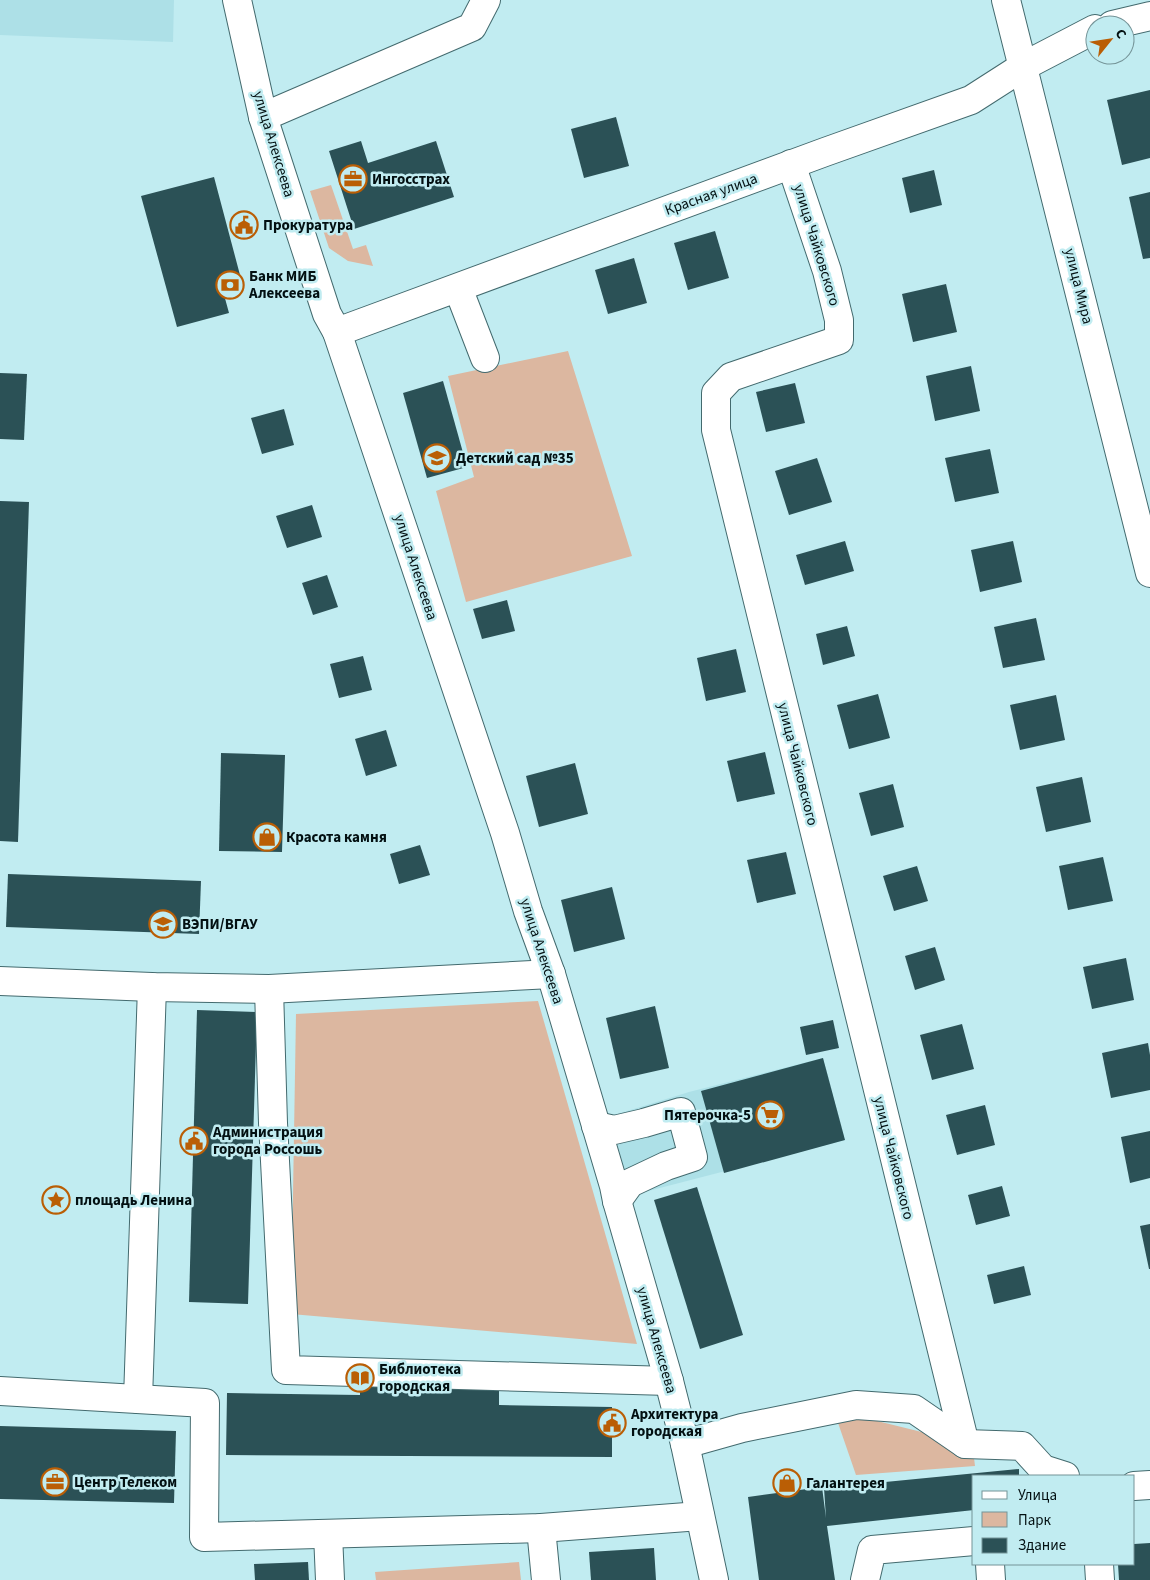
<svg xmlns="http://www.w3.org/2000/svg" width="1150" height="1580" font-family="'Source Sans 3',sans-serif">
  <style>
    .built { fill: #ade0e7 }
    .green { fill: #dcb7a0 }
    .building { fill: #2b5156 }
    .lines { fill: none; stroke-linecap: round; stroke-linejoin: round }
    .minor-casing { stroke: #436a6e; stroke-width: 30 }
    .major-casing { stroke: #436a6e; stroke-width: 30 }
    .minor { stroke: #fff; stroke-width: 28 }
    .major { stroke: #fff; stroke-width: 28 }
    .labels { text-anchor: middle; stroke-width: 5; stroke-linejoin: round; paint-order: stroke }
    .street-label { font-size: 15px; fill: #031012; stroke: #c1ecf1 }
    .poi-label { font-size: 15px; font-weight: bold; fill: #031012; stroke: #c1ecf1; text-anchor: start }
  </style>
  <rect width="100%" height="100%" fill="#c1ecf1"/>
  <g class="built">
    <polygon points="0,0 174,0 173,42 0,35"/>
    <polygon points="823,1058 845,1140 629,1196 611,1116 689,1092"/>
  </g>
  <g class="green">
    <polygon points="331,185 353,249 366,245 373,266 348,261 329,248 310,191"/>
    <polygon points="568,351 632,556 466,602 436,491 474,477 448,376"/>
    <polygon points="538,1001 637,1344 291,1314 296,1014"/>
    <polygon points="869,1419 938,1436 974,1458 975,1466 856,1475 837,1420"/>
    <polygon points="519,1562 521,1580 376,1580 375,1572"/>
  </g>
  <g class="building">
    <polygon points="1150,90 1150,158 1122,165 1107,100"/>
    <polygon points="616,117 629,166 584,178 571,129"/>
    <polygon points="361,141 368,163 436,141 454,197 354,229 329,151"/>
    <polygon points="934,170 942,205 910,213 902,178"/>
    <polygon points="214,177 240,275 220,280 229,313 177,327 141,196"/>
    <polygon points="1150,192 1150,258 1143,259 1129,197"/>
    <polygon points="715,231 729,278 688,290 674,243"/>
    <polygon points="634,258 647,303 608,314 595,270"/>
    <polygon points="946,284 957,332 913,342 902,294"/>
    <polygon points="971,366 980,411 935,421 926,376"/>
    <polygon points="0,373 27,374 24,440 0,439"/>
    <polygon points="443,381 467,467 427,478 403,393"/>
    <polygon points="795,383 805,423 766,432 756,392"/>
    <polygon points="284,409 294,445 262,454 251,418"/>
    <polygon points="990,449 999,493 955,502 945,458"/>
    <polygon points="817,458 832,502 789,515 775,471"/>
    <polygon points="0,501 29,502 18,842 0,841"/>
    <polygon points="312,505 322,537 287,548 276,516"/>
    <polygon points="845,541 854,571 805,585 796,555"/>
    <polygon points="1013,541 1022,582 980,592 971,550"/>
    <polygon points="327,575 338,607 313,615 302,583"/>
    <polygon points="507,600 515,631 482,639 473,609"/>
    <polygon points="1036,618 1045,660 1003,668 994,627"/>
    <polygon points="847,626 855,656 823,665 816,634"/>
    <polygon points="736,649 746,692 706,701 697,658"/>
    <polygon points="363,656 372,690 339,698 330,664"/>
    <polygon points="878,694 890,738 849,749 837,705"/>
    <polygon points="1056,695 1065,740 1020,750 1010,705"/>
    <polygon points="386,730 397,766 366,776 355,739"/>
    <polygon points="765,752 775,794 737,802 727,761"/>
    <polygon points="221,753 285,755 282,852 219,851"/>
    <polygon points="575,763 588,814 539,827 526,776"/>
    <polygon points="1082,777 1091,822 1046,832 1036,787"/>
    <polygon points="893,784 904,827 871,836 859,793"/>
    <polygon points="420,845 430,875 399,884 390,854"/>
    <polygon points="786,852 796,894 757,903 747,860"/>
    <polygon points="1103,857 1113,901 1068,910 1059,866"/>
    <polygon points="917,866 928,901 894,911 883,876"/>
    <polygon points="8,874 201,881 199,934 6,927"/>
    <polygon points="612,887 625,939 574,952 561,900"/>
    <polygon points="935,947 945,980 915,990 905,956"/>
    <polygon points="1126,958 1134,1000 1092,1009 1083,967"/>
    <polygon points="655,1006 669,1068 620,1079 606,1018"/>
    <polygon points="197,1010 257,1012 248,1304 189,1302"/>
    <polygon points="833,1020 839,1048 806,1055 800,1027"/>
    <polygon points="962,1024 974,1069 932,1080 920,1035"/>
    <polygon points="1148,1043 1150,1055 1150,1090 1111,1098 1102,1053"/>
    <polygon points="823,1058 845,1140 724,1173 701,1091"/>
    <polygon points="985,1105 995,1145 957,1155 946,1115"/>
    <polygon points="1150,1131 1150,1178 1130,1183 1121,1137"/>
    <polygon points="1002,1186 1010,1216 976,1225 968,1195"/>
    <polygon points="697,1187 743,1335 700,1349 654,1200"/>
    <polygon points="1150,1224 1150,1269 1149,1269 1140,1226"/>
    <polygon points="1024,1266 1031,1295 994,1304 987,1275"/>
    <polygon points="360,1378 499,1380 499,1405 612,1407 612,1457 226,1455 227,1393 360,1395"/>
    <polygon points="0,1426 176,1431 174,1503 0,1499"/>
    <polygon points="1019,1469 1019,1476 974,1476 974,1510 827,1526 835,1580 759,1580 748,1497 822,1487 826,1518 824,1488"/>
    <polygon points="1150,1543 1150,1580 1119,1580 1118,1564 1134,1564 1134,1544"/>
    <polygon points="654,1548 656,1580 591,1580 589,1552"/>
    <polygon points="308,1562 309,1580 255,1580 254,1564"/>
  </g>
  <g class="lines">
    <g class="minor-casing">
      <g id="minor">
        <polyline points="237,0 263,117 327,314 337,332 825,152 971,100 1024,66 1095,29"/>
        <polyline points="1112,25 1150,16"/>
        <polyline points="263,117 472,27 486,0"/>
        <polyline points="791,164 827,271 839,320 839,340 731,377 716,393 716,430 965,1444"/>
        <polyline points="458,288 485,358"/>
        <polyline points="337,332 505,833 528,911 551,974 614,1186 617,1201 669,1381 685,1444 714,1580"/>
        <polyline points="0,981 152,987 269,989 551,974"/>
        <polyline points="269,989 273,1123 286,1370 669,1381"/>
        <polyline points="596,1126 614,1130 644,1123 681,1112 693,1157 666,1166 630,1183 617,1201"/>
        <polyline points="0,1391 205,1403 204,1537 541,1528 700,1516"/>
        <polyline points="138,1399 152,987"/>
        <polyline points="685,1444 742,1428 856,1405 914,1409 965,1444 1022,1446 1043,1469 1065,1476"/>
        <polyline points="1134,1486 1150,1485"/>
        <polyline points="541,1528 546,1580"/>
        <polyline points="328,1534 330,1580"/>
        <polyline points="990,1564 991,1580"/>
        <polyline points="1099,1564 1100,1580"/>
        <polyline points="865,1580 872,1550 974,1541"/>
      </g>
    </g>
    <g class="major-casing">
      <polyline id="major" points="1006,0 1150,573"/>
    </g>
    <use href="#minor" class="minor"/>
    <use href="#major" class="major"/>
  </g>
  <defs>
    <g id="office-ring" transform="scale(1.4375)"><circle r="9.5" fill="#c1ecf1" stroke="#ba5e05" stroke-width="1.5"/><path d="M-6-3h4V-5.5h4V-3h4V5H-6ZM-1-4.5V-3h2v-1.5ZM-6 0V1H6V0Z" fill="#ba5e05"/></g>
    <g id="civic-ring" transform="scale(1.4375)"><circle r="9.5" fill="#c1ecf1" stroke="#ba5e05" stroke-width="1.5"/><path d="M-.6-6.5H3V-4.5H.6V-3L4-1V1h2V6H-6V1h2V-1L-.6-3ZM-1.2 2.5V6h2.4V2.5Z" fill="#ba5e05"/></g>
    <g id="bank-ring" transform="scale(1.4375)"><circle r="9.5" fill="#c1ecf1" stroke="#ba5e05" stroke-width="1.5"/><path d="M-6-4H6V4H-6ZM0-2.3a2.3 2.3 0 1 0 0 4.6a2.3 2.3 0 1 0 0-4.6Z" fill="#ba5e05"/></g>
    <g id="school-ring" transform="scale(1.4375)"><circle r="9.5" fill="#c1ecf1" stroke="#ba5e05" stroke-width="1.5"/><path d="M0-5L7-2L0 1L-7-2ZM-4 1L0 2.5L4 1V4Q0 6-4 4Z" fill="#ba5e05"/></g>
    <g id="shop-ring" transform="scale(1.4375)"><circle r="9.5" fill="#c1ecf1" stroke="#ba5e05" stroke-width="1.5"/><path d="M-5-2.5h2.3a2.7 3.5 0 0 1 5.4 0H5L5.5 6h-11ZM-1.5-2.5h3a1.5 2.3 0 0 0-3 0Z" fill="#ba5e05"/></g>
    <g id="supermarket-ring" transform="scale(1.4375)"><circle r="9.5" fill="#c1ecf1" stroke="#ba5e05" stroke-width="1.5"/><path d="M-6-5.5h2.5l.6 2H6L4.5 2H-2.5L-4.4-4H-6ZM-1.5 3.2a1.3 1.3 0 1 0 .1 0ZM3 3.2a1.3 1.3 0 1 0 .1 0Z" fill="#ba5e05"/></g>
    <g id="sight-ring" transform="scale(1.4375)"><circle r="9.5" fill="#c1ecf1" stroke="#ba5e05" stroke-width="1.5"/><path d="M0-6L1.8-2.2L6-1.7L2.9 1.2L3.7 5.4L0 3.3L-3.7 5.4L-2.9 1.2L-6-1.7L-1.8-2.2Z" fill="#ba5e05"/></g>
    <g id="library-ring" transform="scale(1.4375)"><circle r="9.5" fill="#c1ecf1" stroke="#ba5e05" stroke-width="1.5"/><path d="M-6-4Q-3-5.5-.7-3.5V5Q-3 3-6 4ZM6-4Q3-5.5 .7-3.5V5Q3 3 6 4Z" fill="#ba5e05"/></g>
  </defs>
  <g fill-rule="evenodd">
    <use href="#office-ring" x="353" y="179"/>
    <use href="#civic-ring" x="244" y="225"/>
    <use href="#bank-ring" x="230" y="285"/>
    <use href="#school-ring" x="437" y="458"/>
    <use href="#shop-ring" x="267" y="837"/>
    <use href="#school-ring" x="163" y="924"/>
    <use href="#supermarket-ring" x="770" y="1115"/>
    <use href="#civic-ring" x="194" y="1141"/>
    <use href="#sight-ring" x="56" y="1200"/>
    <use href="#library-ring" x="360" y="1378"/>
    <use href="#civic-ring" x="612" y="1423"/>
    <use href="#office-ring" x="55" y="1482"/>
    <use href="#shop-ring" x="787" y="1483"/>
  </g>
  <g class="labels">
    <g class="street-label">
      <text transform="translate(274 144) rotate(73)" y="5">улица Алексеева</text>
      <text transform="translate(711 194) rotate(-20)" y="5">Красная улица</text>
      <text transform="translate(817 245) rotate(73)" y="5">улица Чайковского</text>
      <text transform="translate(1079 286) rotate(76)" y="5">улица Мира</text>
      <text transform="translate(416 567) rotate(72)" y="5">улица Алексеева</text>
      <text transform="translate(798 764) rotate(76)" y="5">улица Чайковского</text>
      <text transform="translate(542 951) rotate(72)" y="5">улица Алексеева</text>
      <text transform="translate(894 1158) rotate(76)" y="5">улица Чайковского</text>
      <text transform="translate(657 1340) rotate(74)" y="5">улица Алексеева</text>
    </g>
    <g class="poi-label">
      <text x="372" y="184">Ингосстрах</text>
      <text x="263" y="230">Прокуратура</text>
      <text x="249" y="281">Банк МИБ<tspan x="249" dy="17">Алексеева</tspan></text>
      <text x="456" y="463">Детский сад №35</text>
      <text x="286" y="842">Красота камня</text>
      <text x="182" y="929">ВЭПИ/ВГАУ</text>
      <text x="751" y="1120" text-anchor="end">Пятерочка-5</text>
      <text x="213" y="1137">Администрация<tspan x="213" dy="17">города Россошь</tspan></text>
      <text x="75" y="1205">площадь Ленина</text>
      <text x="379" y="1374">Библиотека<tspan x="379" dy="17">городская</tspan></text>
      <text x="631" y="1419">Архитектура<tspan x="631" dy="17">городская</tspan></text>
      <text x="74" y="1487">Центр Телеком</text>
      <text x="806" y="1488">Галантерея</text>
    </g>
  </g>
  <rect x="972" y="1475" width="162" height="90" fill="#c1ecf1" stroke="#759498"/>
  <rect x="982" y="1491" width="25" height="8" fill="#ffffff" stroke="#759498"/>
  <text x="1018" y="1500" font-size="15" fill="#031012">Улица</text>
  <rect x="982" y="1512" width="25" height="15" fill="#dcb7a0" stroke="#759498"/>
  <text x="1018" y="1525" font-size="15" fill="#031012">Парк</text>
  <rect x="982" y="1538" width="25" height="15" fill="#2b5156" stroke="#759498"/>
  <text x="1018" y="1550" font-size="15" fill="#031012">Здание</text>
  <g transform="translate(1110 40) rotate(60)"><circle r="24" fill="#c1ecf1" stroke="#759498"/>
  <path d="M0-4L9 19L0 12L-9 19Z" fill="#ba5e05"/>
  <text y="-8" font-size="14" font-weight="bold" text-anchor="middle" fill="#031012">С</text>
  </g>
</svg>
